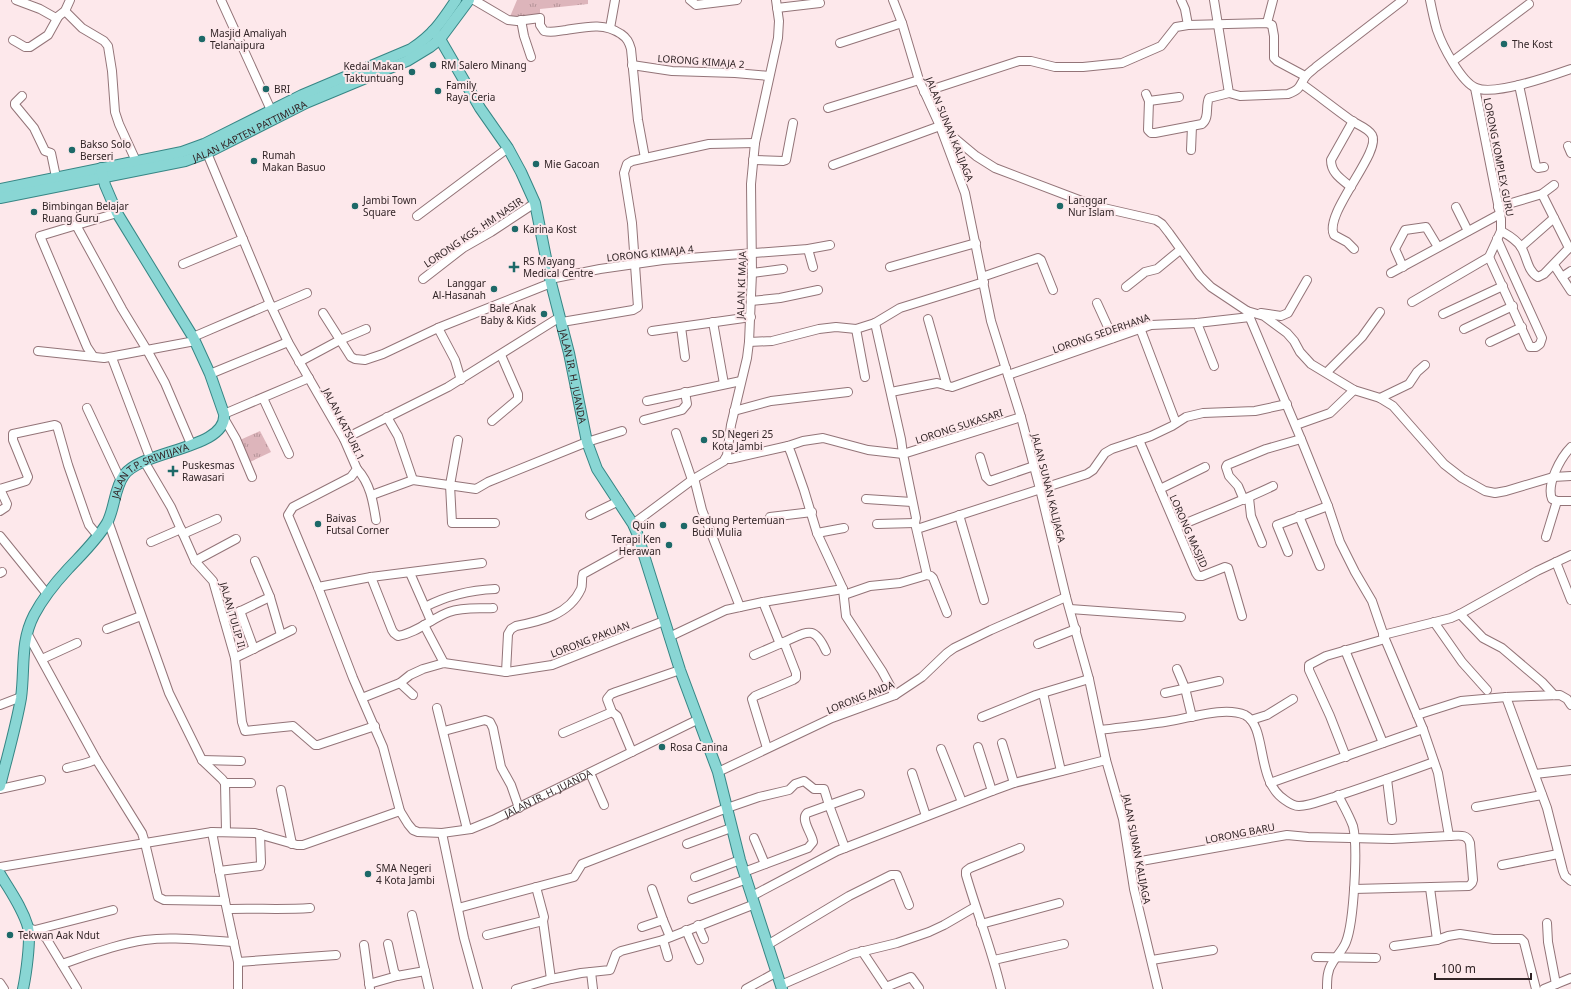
<svg xmlns="http://www.w3.org/2000/svg" width="1571" height="989" font-family="'Noto Sans',sans-serif">
  <style>
    .grass { fill: url(#grass-tufts) }
    .lines { fill: none; stroke-linecap: round; stroke-linejoin: round }
    .minor-casing { stroke: #937478; stroke-width: 10 }
    .major-casing { stroke: #378685; stroke-width: 12 }
    .minor { stroke: #fff; stroke-width: 8 }
    .major { stroke: #89d6d4; stroke-width: 10 }
    .poi-dot { fill: #1d6968; stroke: #fde8eb; stroke-width: 1.5 }
    .labels { text-anchor: middle; stroke-width: 4; stroke-linejoin: round; paint-order: stroke }
    .poi-label { font-size: 10px; fill: #312426; stroke: #fde8eb; text-anchor: start }
    .street-label { font-size: 10px; fill: #312426; stroke: #fde8eb }
  </style>
  <defs>
    <pattern id="grass-tufts" width="24" height="20" patternUnits="userSpaceOnUse"><rect width="24" height="20" fill="#ddb5bb"/><path d="M3 7l-1-3M5 7V3M7 7l1-3M15 17l-1-3M17 17v-4M19 17l1-3" fill="none" stroke="#b49398"/></pattern>
  </defs>
  <rect width="100%" height="100%" fill="#fde8eb"/>
  <g class="grass">
    <polygon points="517,0 588,0 588,4 540,9 540,18 509,19"/>
    <polygon points="260,431 271,452 250,462 240,440"/>
  </g>
  <g class="lines">
    <g class="minor-casing">
      <g id="minor">
        <polyline points="16,0 40,9 56,18 65,11 70,0"/>
        <polyline points="221,0 271,110"/>
        <path d="M474,0L508,20L517,21L540,18V25L544,31C552,33 557,31 566,30C585,27 604,22 621,34C627,38 629,42 631,49L638,120L645,158"/>
        <polyline points="690,0 696,5 737,0"/>
        <polyline points="893,0 902,23 919,80 940,126 965,193 991,321 1021,417 1040,489 1066,597 1089,679 1106,760 1123,819 1134,889 1158,989"/>
        <polyline points="1181,0 1185,9 1188,25"/>
        <path d="M1214,0L1229,93L1240,96L1288,94C1302,89 1299,85 1306,76C1309,72 1313,70 1316,67L1403,0"/>
        <path d="M1430,0C1432,10 1434,20 1437,30C1442,45 1461,82 1476,88C1495,96 1551,76 1571,69"/>
        <polyline points="777,8 820,3"/>
        <polyline points="65,11 82,28 104,41 108,46 112,71 115,112 119,124 136,161"/>
        <polyline points="521,20 524,36 531,57"/>
        <polyline points="1267,23 1273,0"/>
        <polyline points="610,28 615,0"/>
        <polyline points="13,40 25,47 30,47 48,35 58,17"/>
        <polyline points="840,43 902,23"/>
        <polyline points="1453,61 1529,4"/>
        <polyline points="632,65 672,71 735,73 769,76"/>
        <path d="M1302,84C1319,96 1335,109 1352,121C1358,125 1368,128 1372,135C1382,152 1323,214 1334,235L1347,242L1354,249"/>
        <polyline points="1519,85 1536,166 1538,168 1544,167"/>
        <polyline points="924,92 1019,61 1031,61 1055,67 1083,67 1122,63 1161,46 1176,27 1188,25 1267,23 1272,25 1274,36 1274,58 1277,61 1305,76"/>
        <path d="M1146,94L1149,101L1148,130L1151,133H1155L1202,124C1210,118 1205,106 1209,98L1229,93"/>
        <polyline points="22,96 15,103 15,105 34,128 45,151 51,153 56,177"/>
        <polyline points="1149,101 1179,97"/>
        <polyline points="828,108 919,80"/>
        <path d="M940,126L976,156L995,168L1095,206L1156,220L1162,224L1169,233L1200,276L1211,287L1247,311L1301,439L1328,506L1340,542L1355,572L1372,601L1385,639L1423,729L1438,773L1449,836C1458,836 1467,833 1470,843L1473,880L1472,883L1469,886L1354,889"/>
        <polyline points="1568,146 1571,153"/>
        <polyline points="1191,150 1192,126"/>
        <path id="s1" d="M207,153L270,304L288,342L344,439L357,469L351,477L293,507L288,515L318,587L353,678L383,747L400,811L408,824L413,830L418,832L442,833L471,829L493,820L699,719"/>
        <polyline points="753,160 783,161 786,160 793,123"/>
        <polyline points="833,165 940,126"/>
        <path d="M1351,187C1341,179 1331,173 1331,160L1353,121"/>
        <polyline points="1456,207 1468,231"/>
        <polyline points="1498,207 1542,194 1554,185"/>
        <polyline points="417,216 508,148"/>
        <polyline points="76,225 122,309 147,350 165,383 191,444"/>
        <path d="M1501,231C1508,235 1516,239 1521,247C1527,256 1527,271 1538,277L1544,274L1569,248L1542,194"/>
        <polyline points="1521,247 1554,218"/>
        <polyline points="808,249 813,267"/>
        <polyline points="1489,257 1530,347 1536,347 1540,344 1542,338 1497,239"/>
        <polyline points="183,264 243,239"/>
        <polyline points="1554,265 1571,291"/>
        <polyline points="890,267 976,243"/>
        <polyline points="1403,267 1395,249 1405,230 1426,227 1438,247"/>
        <polyline points="752,273 783,269"/>
        <polyline points="1391,273 1500,214"/>
        <polyline points="982,277 1038,258 1041,260 1053,290"/>
        <polyline points="1562,277 1571,271"/>
        <polyline points="423,279 463,248 491,232 535,203"/>
        <polyline points="550,279 600,269 663,260 808,249 830,245"/>
        <polyline points="1126,287 1145,272 1157,269 1180,250"/>
        <polyline points="751,301 780,298 818,290"/>
        <polyline points="1412,302 1489,257 1501,231 1501,219 1475,88"/>
        <polyline points="1097,303 1113,338"/>
        <polyline points="272,308 307,293"/>
        <polyline points="1247,311 1264,316 1287,333 1294,341 1300,352 1311,364 1354,390 1380,398 1393,406 1444,464 1462,478 1485,491 1495,493 1506,491 1553,477 1571,476"/>
        <polyline points="323,313 351,357 355,359 365,360 383,354 438,328 551,283"/>
        <polyline points="1261,313 1281,316 1288,313 1307,280"/>
        <polyline points="1443,314 1503,286"/>
        <polyline points="928,319 947,386"/>
        <polyline points="562,322 633,310 638,307 632,223 624,173 627,164 632,161 709,144 755,143"/>
        <polyline points="713,322 724,384"/>
        <polyline points="875,323 901,439 903,454 916,518 915,523 927,575"/>
        <polyline points="1197,323 1214,366"/>
        <polyline points="681,327 685,357"/>
        <polyline points="438,328 455,360 461,380"/>
        <polyline points="1140,328 1176,423"/>
        <polyline points="856,329 865,377"/>
        <polyline points="1464,329 1513,306"/>
        <polyline points="652,331 751,317"/>
        <polyline points="193,337 270,304"/>
        <polyline points="749,342 772,341 819,329 836,327 856,329 875,323 900,308 984,282"/>
        <polyline points="1490,342 1522,327"/>
        <polyline points="38,351 104,358 195,341"/>
        <polyline points="93,356 87,347 40,236 117,213"/>
        <polyline points="112,358 150,458"/>
        <polyline points="299,362 340,340 366,329"/>
        <polyline points="1327,372 1362,337 1380,312"/>
        <polyline points="210,374 288,342"/>
        <polyline points="1008,375 1151,325 1197,323 1250,317"/>
        <polyline points="891,392 937,383 952,387 1006,368"/>
        <polyline points="263,398 289,454"/>
        <polyline points="1380,398 1409,384 1417,372 1425,365"/>
        <polyline points="647,401 741,381"/>
        <polyline points="87,408 121,481"/>
        <polyline points="734,411 771,401 848,392"/>
        <polyline points="224,414 309,378"/>
        <polyline points="387,417 398,436 413,480"/>
        <polyline points="225,420 236,439 252,477"/>
        <polyline points="644,420 682,410 687,404 685,392"/>
        <polyline points="492,421 518,399 518,394 501,355"/>
        <polyline points="1296,425 1330,413 1354,390"/>
        <polyline points="676,433 692,480"/>
        <polyline points="344,439 448,387 560,317"/>
        <polyline points="458,440 450,485 452,523 495,523"/>
        <polyline points="1139,440 1196,573 1198,576 1202,576 1225,567 1228,568 1242,616"/>
        <polyline points="788,446 791,453 804,490 817,533 843,589 846,616 882,671 895,695"/>
        <path d="M1571,447C1561,457 1546,484 1552,499L1557,501H1571"/>
        <polyline points="980,457 986,477 990,481 1034,466"/>
        <polyline points="725,459 730,459 788,446 803,441 823,438 868,450 903,454 1021,417"/>
        <polyline points="144,461 171,507 195,561 213,581 235,658 242,722 245,731 293,726 315,745 318,745 375,726"/>
        <path d="M357,469C370,483 373,501 376,520"/>
        <polyline points="694,478 702,510 740,607"/>
        <polyline points="0,489 26,481 28,477 13,440 13,434 55,425 57,426 68,465 86,517 89,525 98,536"/>
        <polyline points="0,489 7,504 6,507 0,511"/>
        <polyline points="1160,489 1205,467"/>
        <polyline points="372,495 413,480 476,489 488,482 587,442 622,431"/>
        <polyline points="1249,498 1251,516 1262,543"/>
        <polyline points="866,499 912,502"/>
        <polyline points="1244,500 1238,486 1229,476 1226,467 1227,465 1266,449 1301,439"/>
        <polyline points="590,515 619,501"/>
        <polyline points="959,515 984,600"/>
        <polyline points="1299,516 1320,566"/>
        <polyline points="770,517 812,512"/>
        <polyline points="108,521 169,693 202,760 222,779 225,783 226,831"/>
        <polyline points="633,524 692,480 724,461 727,455 731,425 747,358 749,342 752,273 751,184 755,143 778,38 779,21 776,0"/>
        <polyline points="877,524 915,523"/>
        <path d="M1177,527C1209,513 1242,501 1273,486"/>
        <polyline points="917,529 1087,474 1093,470 1105,453 1112,449 1151,436 1172,426 1186,417 1203,413 1255,411 1287,404"/>
        <polyline points="817,533 844,528"/>
        <polyline points="183,534 217,519"/>
        <polyline points="0,536 47,594"/>
        <polyline points="1546,537 1557,501"/>
        <polyline points="151,542 181,529"/>
        <polyline points="1288,552 1277,525 1328,506"/>
        <polyline points="195,561 236,539"/>
        <polyline points="1556,562 1571,600"/>
        <polyline points="0,573 2,572"/>
        <polyline points="410,573 425,607"/>
        <path d="M371,577L392,630L394,633L398,636C417,633 432,618 449,612C463,607 479,609 493,608"/>
        <polyline points="318,587 371,577 482,563"/>
        <polyline points="844,595 870,586 900,583 927,575 931,576 933,578 947,613"/>
        <polyline points="270,597 281,635"/>
        <polyline points="763,602 780,644"/>
        <polyline points="1070,609 1181,617"/>
        <polyline points="240,611 254,649"/>
        <polyline points="1460,614 1483,638 1502,648 1542,682 1554,695"/>
        <polyline points="224,619 270,597 255,561"/>
        <path d="M431,621L425,607C446,596 471,590 495,589"/>
        <polyline points="1434,622 1462,662 1487,690"/>
        <polyline points="424,625 444,663"/>
        <polyline points="107,629 141,616"/>
        <polyline points="27,633 96,759 142,833 145,843 158,897 164,900 225,901"/>
        <polyline points="1383,635 1451,618 1460,614 1537,571 1571,555"/>
        <polyline points="669,637 726,610 763,602 843,589"/>
        <path d="M784,642C807,632 814,624 826,651"/>
        <polyline points="1038,644 1076,629"/>
        <polyline points="1345,650 1383,743"/>
        <polyline points="754,655 784,642 796,673 796,678 793,680 755,696 752,699 767,748"/>
        <polyline points="235,658 292,630"/>
        <polyline points="42,659 77,643"/>
        <polyline points="1177,669 1185,688 1192,717"/>
        <path d="M506,672L508,634L511,629L516,626C541,621 569,615 581,589C583,584 581,579 583,574L632,547L640,544"/>
        <polyline points="400,683 413,695"/>
        <polyline points="1043,693 1061,771"/>
        <polyline points="1165,693 1219,681"/>
        <polyline points="1506,697 1547,808 1563,871 1565,876 1571,881"/>
        <polyline points="362,698 400,683 410,675 423,669 444,663 506,672 552,665 664,621"/>
        <polyline points="0,705 21,697"/>
        <polyline points="437,708 467,829"/>
        <polyline points="1417,715 1461,701 1506,697 1560,695 1567,699 1571,705"/>
        <polyline points="982,717 1036,695 1089,679"/>
        <polyline points="1251,720 1267,715 1293,699"/>
        <path d="M1100,730C1123,727 1147,725 1170,721C1190,718 1225,706 1245,715C1268,727 1255,781 1285,800C1289,803 1294,806 1299,806C1310,806 1323,800 1334,797C1368,786 1401,774 1434,762"/>
        <polyline points="444,731 485,720 490,722 493,728 501,767 511,785 519,808"/>
        <polyline points="563,733 612,712"/>
        <polyline points="1002,743 1014,783"/>
        <polyline points="978,747 992,791"/>
        <polyline points="941,749 962,802"/>
        <polyline points="632,752 617,716 612,712 607,699 611,694 616,692 680,670"/>
        <polyline points="1346,757 1330,716 1309,670 1309,665 1326,656 1385,639"/>
        <polyline points="202,760 241,761"/>
        <path d="M67,768C77,765 88,764 96,759"/>
        <polyline points="718,772 832,718 895,695 922,677 947,653 954,648 991,630 1066,597"/>
        <polyline points="590,773 604,805"/>
        <polyline points="912,773 926,816"/>
        <polyline points="1535,774 1571,770"/>
        <polyline points="1387,779 1392,820"/>
        <polyline points="225,783 251,783"/>
        <polyline points="1270,783 1423,729"/>
        <polyline points="0,789 41,780"/>
        <polyline points="281,790 292,844"/>
        <polyline points="1476,807 1542,795"/>
        <polyline points="212,832 225,901 238,962 336,955"/>
        <polyline points="442,833 464,938 478,989"/>
        <polyline points="754,838 765,864"/>
        <polyline points="687,844 731,828"/>
        <polyline points="1130,863 1287,835 1308,837 1392,839 1449,836"/>
        <polyline points="1502,865 1558,854"/>
        <polyline points="0,867 212,832 255,833 297,845 303,845 400,811"/>
        <polyline points="219,871 260,866 261,863 260,834"/>
        <path d="M744,872L808,848L813,842C812,833 800,820 807,813L860,794"/>
        <polyline points="695,877 740,860"/>
        <polyline points="1430,888 1437,940"/>
        <polyline points="652,889 663,920"/>
        <polyline points="752,896 837,851 992,791 1014,783 1106,760"/>
        <polyline points="692,899 747,879"/>
        <polyline points="458,908 574,877 582,864 727,808 759,797 789,790 795,784 804,781 814,789 824,789 829,805 845,848"/>
        <path d="M227,909C255,908 282,910 310,908"/>
        <polyline points="412,915 429,989"/>
        <polyline points="543,921 551,979"/>
        <polyline points="1547,923 1548,942 1556,984"/>
        <polyline points="981,924 1059,903"/>
        <polyline points="698,925 704,939"/>
        <polyline points="642,927 663,920 670,937"/>
        <polyline points="28,928 35,930 46,938 77,989"/>
        <polyline points="35,930 113,910"/>
        <polyline points="686,930 699,960"/>
        <polyline points="487,935 543,921 544,917 536,887"/>
        <polyline points="663,940 668,957"/>
        <polyline points="388,944 394,971 397,976 425,971"/>
        <polyline points="769,944 849,896 891,875 897,875 909,905"/>
        <polyline points="364,945 370,989"/>
        <polyline points="1394,946 1437,940 1448,936 1460,934 1493,939 1521,939 1524,942 1536,989"/>
        <polyline points="862,951 886,987 911,977 919,988"/>
        <polyline points="1316,957 1376,958"/>
        <polyline points="994,960 1064,944"/>
        <polyline points="1152,960 1213,950"/>
        <path d="M62,964C89,955 117,944 145,940C174,936 205,941 234,942"/>
        <polyline points="591,972 593,989"/>
        <polyline points="0,983 4,989"/>
        <polyline points="369,984 397,976"/>
        <polyline points="781,985 852,954 897,943 929,932 944,925 975,907"/>
        <polyline points="238,989 238,962"/>
        <polyline points="516,989 551,979 581,973 610,970 616,954 621,951 663,940 755,904"/>
        <polyline points="746,989 777,972"/>
        <path d="M1001,989C992,950 977,913 966,875V871L970,868L1020,848"/>
        <path d="M1327,989C1327,980 1327,970 1333,962C1337,955 1343,950 1346,942C1354,922 1358,846 1353,826C1349,815 1343,805 1338,795"/>
        <polyline points="1544,989 1571,978"/>
      </g>
    </g>
    <g class="major-casing">
      <g id="major">
        <path id="s2" d="M433,31L440,39L480,108L508,148L521,172L535,203L551,283L569,353L587,442L597,469L633,524L637,533L680,670L718,772L740,860L782,989"/>
        <path d="M0,189L182,152L204,144L302,95L411,49C433,35 442,21 456,0"/>
        <path id="s3" d="M0,198L185,161L207,153L306,103L407,61L430,47L440,39L469,0"/>
        <path id="s4" d="M0,786C7,757 16,727 21,698C25,669 20,642 34,615C43,598 55,583 68,569C82,554 96,541 107,523C115,508 114,489 124,475C142,450 228,449 224,414L210,374L193,337L117,213L105,185L101,168"/>
        <path d="M0,874C10,891 22,907 28,927C31,940 26,975 23,989"/>
      </g>
    </g>
    <use href="#minor" class="minor"/>
    <use href="#major" class="major"/>
  </g>
  <g class="poi-dot">
    <circle cx="202" cy="39" r="4"/>
    <circle cx="1504" cy="44" r="4"/>
    <circle cx="433" cy="65" r="4"/>
    <circle cx="412" cy="72" r="4"/>
    <circle cx="266" cy="89" r="4"/>
    <circle cx="438" cy="91" r="4"/>
    <circle cx="72" cy="150" r="4"/>
    <circle cx="254" cy="161" r="4"/>
    <circle cx="536" cy="164" r="4"/>
    <circle cx="355" cy="206" r="4"/>
    <circle cx="1060" cy="206" r="4"/>
    <circle cx="34" cy="212" r="4"/>
    <circle cx="515" cy="229" r="4"/>
    <path d="M512 261h4v4h4v4h-4v4h-4v-4h-4v-4h4z"/>
    <circle cx="494" cy="289" r="4"/>
    <circle cx="544" cy="314" r="4"/>
    <circle cx="704" cy="440" r="4"/>
    <path d="M171 465h4v4h4v4h-4v4h-4v-4h-4v-4h4z"/>
    <circle cx="318" cy="524" r="4"/>
    <circle cx="663" cy="525" r="4"/>
    <circle cx="684" cy="526" r="4"/>
    <circle cx="669" cy="545" r="4"/>
    <circle cx="662" cy="747" r="4"/>
    <circle cx="368" cy="874" r="4"/>
    <circle cx="10" cy="935" r="4"/>
  </g>
  <g class="labels">
    <g class="poi-label">
      <text x="210" y="37">Masjid Amaliyah<tspan x="210" dy="12">Telanaipura</tspan></text>
      <text x="1512" y="48">The Kost</text>
      <text x="441" y="69">RM Salero Minang</text>
      <text x="404" y="70" text-anchor="end">Kedai Makan<tspan x="404" dy="12">Taktuntuang</tspan></text>
      <text x="446" y="89">Family<tspan x="446" dy="12">Raya Ceria</tspan></text>
      <text x="274" y="93">BRI</text>
      <text x="80" y="148">Bakso Solo<tspan x="80" dy="12">Berseri</tspan></text>
      <text x="262" y="159">Rumah<tspan x="262" dy="12">Makan Basuo</tspan></text>
      <text x="544" y="168">Mie Gacoan</text>
      <text x="363" y="204">Jambi Town<tspan x="363" dy="12">Square</tspan></text>
      <text x="1068" y="204">Langgar<tspan x="1068" dy="12">Nur Islam</tspan></text>
      <text x="42" y="210">Bimbingan Belajar<tspan x="42" dy="12">Ruang Guru</tspan></text>
      <text x="523" y="233">Karina Kost</text>
      <text x="523" y="265">RS Mayang<tspan x="523" dy="12">Medical Centre</tspan></text>
      <text x="486" y="287" text-anchor="end">Langgar<tspan x="486" dy="12">Al-Hasanah</tspan></text>
      <text x="536" y="312" text-anchor="end">Bale Anak<tspan x="536" dy="12">Baby &amp; Kids</tspan></text>
      <text x="712" y="438">SD Negeri 25<tspan x="712" dy="12">Kota Jambi</tspan></text>
      <text x="182" y="469">Puskesmas<tspan x="182" dy="12">Rawasari</tspan></text>
      <text x="326" y="522">Baivas<tspan x="326" dy="12">Futsal Corner</tspan></text>
      <text x="692" y="524">Gedung Pertemuan<tspan x="692" dy="12">Budi Mulia</tspan></text>
      <text x="655" y="529" text-anchor="end">Quin</text>
      <text x="661" y="543" text-anchor="end">Terapi Ken<tspan x="661" dy="12">Herawan</tspan></text>
      <text x="670" y="751">Rosa Canina</text>
      <text x="376" y="872">SMA Negeri<tspan x="376" dy="12">4 Kota Jambi</tspan></text>
      <text x="18" y="939">Tekwan Aak Ndut</text>
    </g>
    <g class="street-label">
      <text transform="translate(701 61) rotate(4)" y="4">LORONG KIMAJA 2</text>
      <text transform="translate(950 129) rotate(68)" y="4">JALAN SUNAN KALIJAGA</text>
      <text dy="4" stroke="none"><textPath href="#s3" startOffset="260">JALAN KAPTEN PATTIMURA</textPath></text>
      <text transform="translate(1499 157) rotate(79)" y="4">LORONG KOMPLEX GURU</text>
      <text transform="translate(473 232) rotate(-34)" y="4">LORONG KGS. HM NASIR</text>
      <text transform="translate(650 253) rotate(-6)" y="4">LORONG KIMAJA 4</text>
      <text transform="translate(741 285) rotate(-88)" y="4">JALAN KI MAJA</text>
      <text transform="translate(1101 333) rotate(-19)" y="4">LORONG SEDERHANA</text>
      <text dy="4" stroke="none"><textPath href="#s2" startOffset="378">JALAN IR. H. JUANDA</textPath></text>
      <text transform="translate(344 424) rotate(63)" y="4">JALAN KATSURI 1</text>
      <text transform="translate(959 426) rotate(-18)" y="4">LORONG SUKASARI</text>
      <text dy="4" stroke="none"><textPath href="#s4" startOffset="367">JALAN T.P. SRIWIJAYA</textPath></text>
      <text transform="translate(1049 488) rotate(76)" y="4">JALAN SUNAN KALIJAGA</text>
      <text transform="translate(1189 531) rotate(66)" y="4">LORONG MASJID</text>
      <text transform="translate(233 615) rotate(74)" y="4">JALAN TULIP II</text>
      <text transform="translate(590 639) rotate(-21)" y="4">LORONG PAKUAN</text>
      <text transform="translate(860 697) rotate(-22)" y="4">LORONG ANDA</text>
      <text dy="4" stroke="none"><textPath href="#s1" startOffset="919">JALAN IR. H. JUANDA</textPath></text>
      <text transform="translate(1240 833) rotate(-11)" y="4">LORONG BARU</text>
      <text transform="translate(1137 849) rotate(79)" y="4">JALAN SUNAN KALIJAGA</text>
    </g>
  </g>
  <path d="M1435 973v6h96v-6" fill="none" stroke="#312426" stroke-width="2"/>
  <text x="1441" y="973" font-size="12" fill="#312426" stroke="#fde8eb" stroke-width="3" paint-order="stroke">100 m</text>
</svg>
